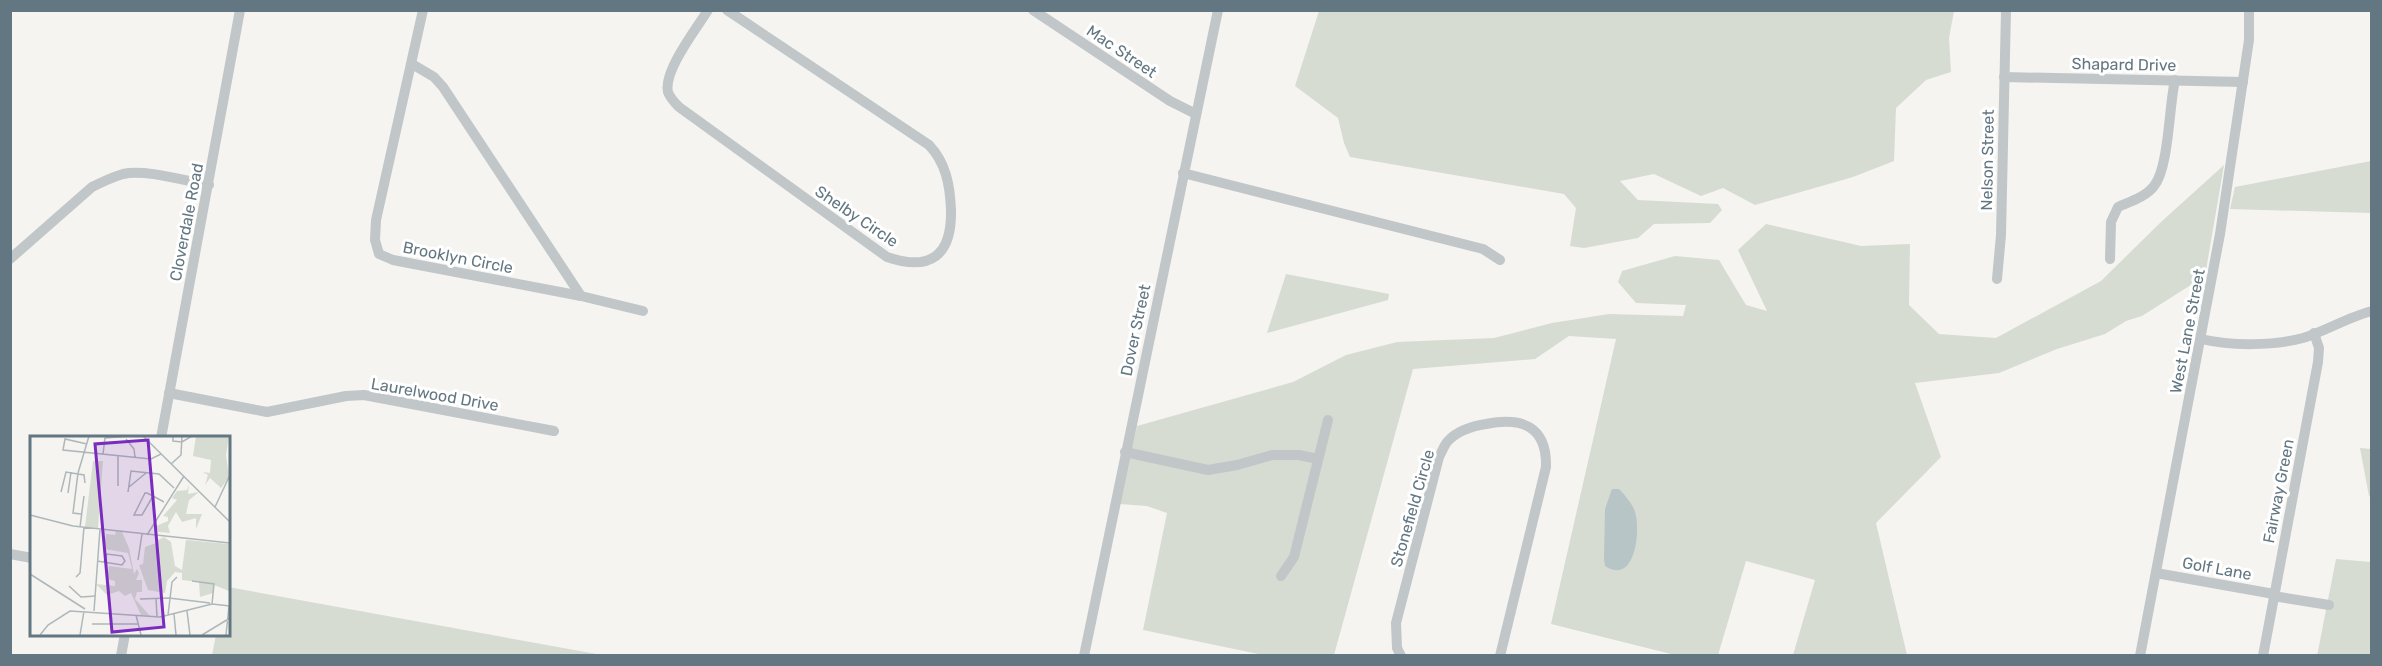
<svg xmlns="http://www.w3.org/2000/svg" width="2382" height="666" font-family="Rubik,sans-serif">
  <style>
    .green { fill: #d6dcd1 }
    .water { fill: #b7c5c7 }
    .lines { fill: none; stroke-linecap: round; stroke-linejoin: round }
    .minor { stroke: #c1c6c8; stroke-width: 10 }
    .labels { text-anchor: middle; stroke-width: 6; stroke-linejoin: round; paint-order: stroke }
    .street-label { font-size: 16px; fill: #637782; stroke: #fff }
    .inset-road { fill: none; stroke: #aeb7ba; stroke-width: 1.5 }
    .view { fill: #7b2cbf; fill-opacity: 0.15; stroke: #7b2cbf; stroke-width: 3 }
    .inset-edge { fill: none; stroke: #637782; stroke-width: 3 }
  </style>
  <rect width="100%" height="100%" fill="#f5f4f0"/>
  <g class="green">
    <polygon points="1317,11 1954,11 1949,38 1951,72 1926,80 1896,108 1894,161 1853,177 1755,205 1723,188 1701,196 1654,174 1620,181 1638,200 1718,204 1722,210 1710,223 1654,224 1638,238 1584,248 1570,246 1576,208 1564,194 1350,157 1344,143 1338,118 1295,86 1319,11"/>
    <polygon points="2371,161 2371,213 2230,209 2235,187"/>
    <polygon points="2224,165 2205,276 2142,316 2126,321 2105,334 2057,349 1999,373 1915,383 1941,457 1876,523 1907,655 1793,655 1815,580 1746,561 1718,655 1675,655 1551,624 1616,339 1569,336 1535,359 1413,369 1334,655 1263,655 1143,630 1167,513 1147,506 1119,504 1137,426 1293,382 1346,355 1397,342 1494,338 1552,323 1609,314 1683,316 1686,305 1636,303 1618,282 1622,271 1675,256 1719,260 1746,305 1767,311 1738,250 1766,224 1861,246 1910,244 1909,305 1939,334 1996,338 2101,281 2161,222"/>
    <polygon points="1286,274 1389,294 1388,300 1267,333"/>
    <polygon points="2360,448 2371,449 2371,497 2369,496"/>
    <polygon points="2336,559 2371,562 2371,655 2317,656"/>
    <polygon points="228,587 602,655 212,655 216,635 228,634"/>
  </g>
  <path class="water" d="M1612,489H1619C1625,495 1633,505 1635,512C1641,531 1635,586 1605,566L1604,559L1605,509Z"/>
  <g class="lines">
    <g class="minor">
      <polyline points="423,10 376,220 375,240 379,254 393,260 581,296 643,311"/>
      <path d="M708,10C697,28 663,71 668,92C670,98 675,103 679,107L887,257C931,272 952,255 951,210C950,185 946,163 929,145L727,10"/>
      <polyline points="1033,10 1170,101 1196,114"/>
      <polyline points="412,64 434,77 443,87 581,296"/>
      <polyline points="2004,77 2243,82"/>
      <polyline points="1183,173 1483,249 1500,260"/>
      <path d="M10,259L92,187C102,182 113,177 123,174C146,169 185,181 209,185"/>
      <path d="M2110,259L2111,222L2118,207C2129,202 2146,197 2154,186C2169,168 2169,105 2175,80"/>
      <polyline points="1997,279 2001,235 2006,10"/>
      <path d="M2201,339C2231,346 2273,346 2303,338C2326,331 2348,317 2372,311"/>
      <polyline points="169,393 267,412 346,396 364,395 554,431"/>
      <polyline points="161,438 240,10"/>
      <polyline points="1125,452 1208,470 1237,465 1272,455 1299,455 1318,459"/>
      <polyline points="10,554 32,558"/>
      <polyline points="2156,573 2274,594"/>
      <polyline points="1281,576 1294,557 1328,420"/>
      <polyline points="2273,596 2329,605"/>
      <polyline points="121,656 125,634"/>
      <polyline points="1084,656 1218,10"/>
      <path d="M1401,656L1397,648L1396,623L1439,457C1442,452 1444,445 1448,441C1458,430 1473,426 1486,424C1522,417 1547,426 1546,467L1500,656"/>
      <polyline points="2140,656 2220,234 2249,40 2249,10"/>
      <polyline points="2263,656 2318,362 2319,348 2314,333"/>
    </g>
  </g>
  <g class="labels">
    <g class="street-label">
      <text transform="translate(1122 51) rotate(34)" y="6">Mac Street</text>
      <text transform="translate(2124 64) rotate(1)" y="6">Shapard Drive</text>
      <text transform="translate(1987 160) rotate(-89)" y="6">Nelson Street</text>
      <text transform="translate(857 216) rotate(34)" y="6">Shelby Circle</text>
      <text transform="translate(186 222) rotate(-79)" y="6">Cloverdale Road</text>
      <text transform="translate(458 257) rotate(11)" y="6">Brooklyn Circle</text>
      <text transform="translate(1135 330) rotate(-78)" y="6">Dover Street</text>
      <text transform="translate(2187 331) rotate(-79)" y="6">West Lane Street</text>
      <text transform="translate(435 394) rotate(10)" y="6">Laurelwood Drive</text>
      <text transform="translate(2278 491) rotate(-79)" y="6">Fairway Green</text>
      <text transform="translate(1412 508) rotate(-74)" y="6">Stonefield Circle</text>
      <text transform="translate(2217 568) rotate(10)" y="6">Golf Lane</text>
    </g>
  </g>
  <g transform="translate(30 436)">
    <rect width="200" height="200" fill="#f5f4f0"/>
    <path d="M166,0H199L196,19L199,41L191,52L180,42L175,49L178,39L173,36L180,37L181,24L163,20ZM63,25H73L68,92L55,91ZM159,48L158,58L169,56L159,64L156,78H172L166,93V82L152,86L146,76L138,90L140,97L128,96L126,90L138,85V81L133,80L147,64L142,62L147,55L157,54ZM86,95L92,96L99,112L104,138L107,133L109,137L106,144H112V156H107L105,163L120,180L111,179L101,157L95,160L89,155L77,159L66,148L85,150V145L77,143L79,130L102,133L98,117L74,113L76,98L85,99ZM127,100L128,104L134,101L141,106L145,130L152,134L156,104L199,108V155L184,149L183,157L170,161L169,146L152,144V137L145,136L137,145L135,157L118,154L109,129L113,128L115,111L126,107Z" fill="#d6dcd1"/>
    <path class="inset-road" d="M113,0L200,86M143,0V5L152,6L162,0M96,3L104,13L105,21M57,8L35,3L33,14L121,23L131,18M73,18L75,2L101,0M141,28L151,19L152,0M88,50V20M99,51L116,37M31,56L36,36L54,39L55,47M98,56L101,35L129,38L144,52M38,57L41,36M123,60L112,79H104L115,57H117L123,60L134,66M185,71L199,41M51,78L43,77L48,37L59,0M0,79L43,90L200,107M50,91L54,60M117,99L154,40M108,124L112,98M67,125L92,129L95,125L92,120L77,118L74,126M0,138L55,173M46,141L50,137L54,91M162,145L184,148L182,168M39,150L51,161L66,160M126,162L127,181M139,162L180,167M110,163L139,162M64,175L70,93M157,175L160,199M144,178L146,199M106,179L111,199M138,179L142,146L147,141M62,188H108M10,199L18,189L40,175L130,181L182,168L200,170M50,199L54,175M172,199L200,182M196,199L199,170"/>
    <path class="view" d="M118,4L134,191L82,196L65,8Z"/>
    <rect width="200" height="200" class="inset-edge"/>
  </g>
  <rect width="2382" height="666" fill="none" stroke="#637782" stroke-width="24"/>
</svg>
